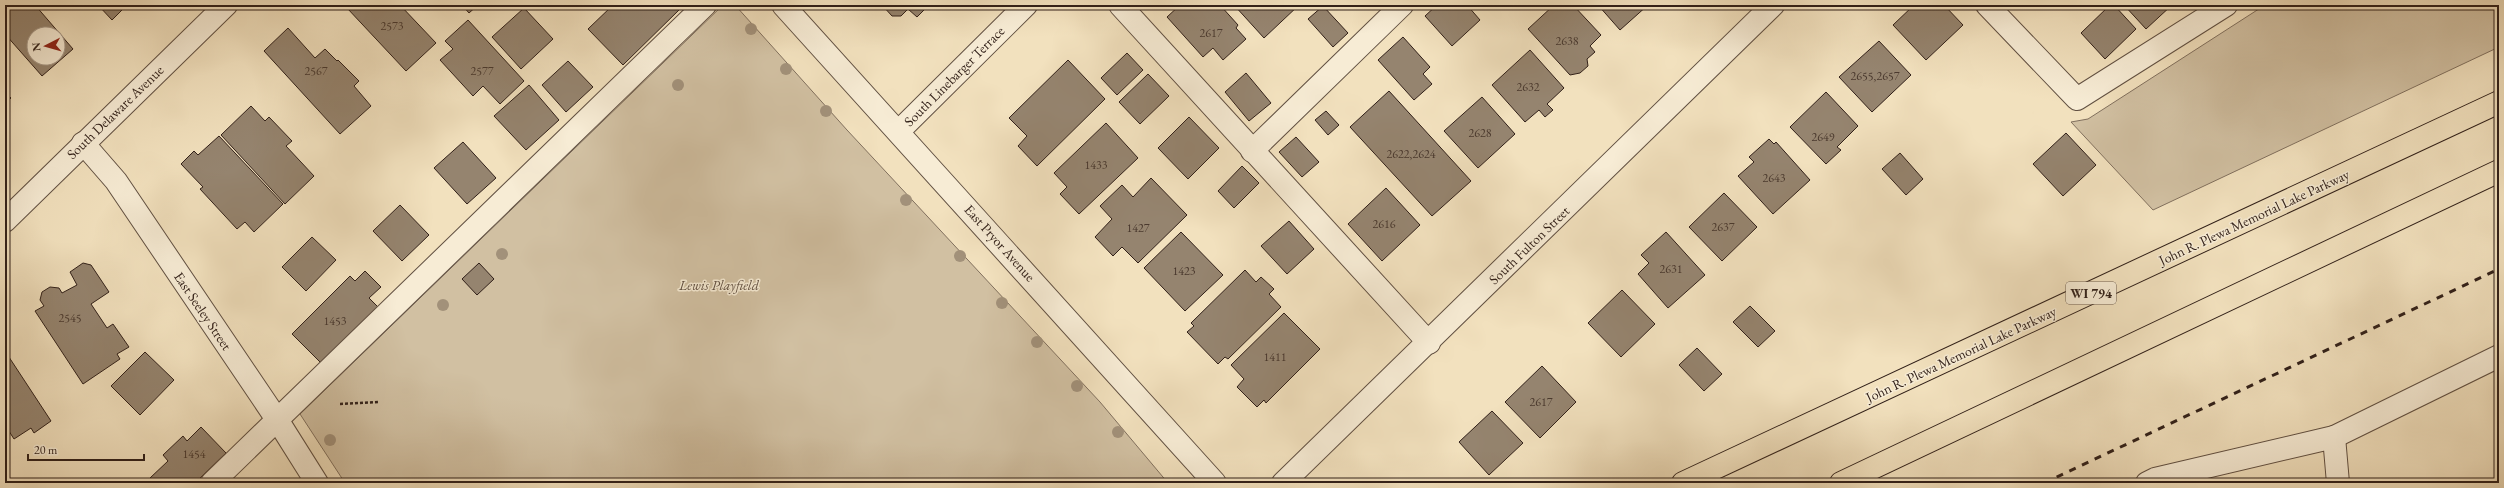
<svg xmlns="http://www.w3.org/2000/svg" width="2504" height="488" font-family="'EB Garamond',serif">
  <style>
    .green { fill: #d1c0a2; stroke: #81705e }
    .building { fill: #95846f; stroke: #312019; fill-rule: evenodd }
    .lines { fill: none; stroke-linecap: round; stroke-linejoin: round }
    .service-casing { stroke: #615042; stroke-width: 24 }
    .minor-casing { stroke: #615042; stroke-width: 24 }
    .tertiary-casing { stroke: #615042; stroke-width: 24 }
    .primary-casing { stroke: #312019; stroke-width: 24 }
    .path { stroke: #312019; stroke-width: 2.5; stroke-dasharray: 3 2; stroke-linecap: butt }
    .service { stroke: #f7ecd5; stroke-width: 22 }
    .minor { stroke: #f7ecd5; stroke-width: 22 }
    .tertiary { stroke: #f7ecd5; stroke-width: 22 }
    .primary { stroke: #f2e1be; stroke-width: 22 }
    .rail { stroke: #312019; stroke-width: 3; stroke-dasharray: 7 7; stroke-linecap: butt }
    .tree { fill: #a2917a }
    .labels { text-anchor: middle; stroke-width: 3; stroke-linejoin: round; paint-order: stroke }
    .number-label { font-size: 12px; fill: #4a392e }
    .shield { fill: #f7ecd5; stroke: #6c5d51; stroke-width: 1 }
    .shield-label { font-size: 13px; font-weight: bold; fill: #312019 }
    .street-label { font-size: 14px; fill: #312019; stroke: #f7ecd5 }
    .park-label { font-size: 14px; font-style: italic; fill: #615042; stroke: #f7ecd5 }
  </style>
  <rect width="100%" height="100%" fill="#f2e1be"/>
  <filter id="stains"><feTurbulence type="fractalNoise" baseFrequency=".005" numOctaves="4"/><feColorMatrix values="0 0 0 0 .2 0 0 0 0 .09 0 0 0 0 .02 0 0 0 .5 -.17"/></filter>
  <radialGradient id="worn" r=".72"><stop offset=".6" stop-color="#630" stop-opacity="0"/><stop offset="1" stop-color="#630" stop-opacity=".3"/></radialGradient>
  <g class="green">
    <polygon points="723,5 735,5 847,130 1100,402 1168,483 345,483 300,414"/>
    <polygon points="2265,5 2499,5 2499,47 2153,210 2071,122 2088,119"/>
  </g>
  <g class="building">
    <path d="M5,5H23L26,9L35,5L73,49L42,76L5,34ZM34,34H58V58H34Z"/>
    <polygon points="98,5 123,5 125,7 112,20"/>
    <polygon points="351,5 400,5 436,43 406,71 347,8"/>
    <polygon points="462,5 478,5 469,13"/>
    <polygon points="613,5 678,5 681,8 623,65 588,29"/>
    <polygon points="882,5 929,5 917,17 908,9 901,16 892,16"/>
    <polygon points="1180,5 1220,5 1238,25 1236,28 1246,39 1223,60 1213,48 1203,57 1167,17"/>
    <polygon points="1234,5 1299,5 1264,38"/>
    <polygon points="1437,5 1467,5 1480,20 1452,46 1425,16"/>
    <polygon points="1554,5 1573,5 1601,35 1590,46 1595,52 1587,59 1588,66 1580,73 1570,75 1528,29"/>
    <polygon points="1598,5 1648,5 1620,30"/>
    <polygon points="1914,5 1944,5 1963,25 1926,60 1893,25"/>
    <polygon points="2110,5 2114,5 2136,29 2105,59 2081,33"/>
    <polygon points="2124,5 2172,5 2146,29"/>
    <polygon points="1323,6 1348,33 1333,47 1308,19"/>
    <polygon points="524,8 553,39 521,69 492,37"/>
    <polygon points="468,20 524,81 500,104 483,86 473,96 440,60 453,49 445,41"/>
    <polygon points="288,28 315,58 325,49 337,61 338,60 359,81 354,86 371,106 340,134 264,51"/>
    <polygon points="1403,37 1430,67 1423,74 1432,84 1414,100 1378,60"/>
    <polygon points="1879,41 1911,75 1872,112 1839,77"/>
    <polygon points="1530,50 1564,88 1547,104 1553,110 1545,117 1539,110 1525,122 1492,85"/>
    <polygon points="1127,53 1143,70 1117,95 1101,78"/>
    <polygon points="1068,60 1105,99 1037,166 1018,146 1027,136 1009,118"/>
    <polygon points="568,61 593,87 566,112 542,85"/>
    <polygon points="1246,73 1271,103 1249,121 1225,92"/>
    <polygon points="1148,74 1169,96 1140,124 1119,102"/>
    <polygon points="529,85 559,120 526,150 494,116"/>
    <polygon points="1389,91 1471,181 1432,216 1350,127"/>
    <polygon points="5,92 11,98 5,104"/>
    <polygon points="1826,92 1858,126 1837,147 1841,150 1826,164 1790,127"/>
    <polygon points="1482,97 1515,134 1478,168 1444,131"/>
    <polygon points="251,106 265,121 269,117 292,141 286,146 314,176 285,204 221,135"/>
    <polygon points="1326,111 1339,125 1328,135 1315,120"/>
    <polygon points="1189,117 1219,148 1188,179 1158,148"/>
    <polygon points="1106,123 1138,158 1079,214 1060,194 1067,187 1054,173"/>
    <polygon points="2066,133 2096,165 2063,196 2033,164"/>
    <polygon points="219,136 283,204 254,232 245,222 237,229 200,189 203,187 181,164 194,151 198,155"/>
    <polygon points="1296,137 1319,162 1302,177 1279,152"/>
    <polygon points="1769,139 1774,144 1776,142 1810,180 1773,214 1738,176 1754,162 1749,157"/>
    <polygon points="463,142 496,178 467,204 434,168"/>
    <polygon points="1900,153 1923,179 1906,195 1882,169"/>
    <polygon points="1242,166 1259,183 1234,208 1218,191"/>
    <polygon points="1151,178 1187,215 1138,263 1122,247 1113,256 1095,237 1112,219 1100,206 1122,185 1133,197"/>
    <polygon points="1386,188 1420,225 1382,261 1348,224"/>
    <polygon points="1724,193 1757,227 1722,261 1689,227"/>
    <polygon points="400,205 429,235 402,261 373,231"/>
    <polygon points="1289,221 1314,249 1287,274 1261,246"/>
    <polygon points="1181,232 1223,275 1185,311 1144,268"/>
    <polygon points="1666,232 1705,275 1668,308 1638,274 1649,263 1641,255"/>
    <polygon points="312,237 336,260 306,291 282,267"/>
    <polygon points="83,263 91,265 109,292 91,304 107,328 113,324 129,347 117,354 120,359 83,384 35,311 44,306 40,300 42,292 50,287 59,288 62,293 77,285 70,272"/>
    <polygon points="479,263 494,279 477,295 462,279"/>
    <polygon points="1245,270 1256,282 1261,277 1274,289 1269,294 1281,307 1228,359 1225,357 1218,364 1187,332 1194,326 1191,323"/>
    <polygon points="365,271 381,287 369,298 379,308 322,364 292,334 350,276 355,281"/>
    <polygon points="1622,290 1655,324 1621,357 1588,323"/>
    <polygon points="1750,306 1775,331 1758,347 1733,322"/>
    <polygon points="1284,313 1320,349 1266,403 1264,400 1257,407 1237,387 1244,379 1231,365"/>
    <polygon points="1697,348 1722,374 1704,391 1679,365"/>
    <polygon points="5,351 51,421 34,433 31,428 14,439 5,425"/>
    <polygon points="145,352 174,380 140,415 111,386"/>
    <polygon points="1542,366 1576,402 1540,438 1505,402"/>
    <polygon points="1492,411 1523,443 1489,475 1459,442"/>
    <polygon points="201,427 226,453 195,483 155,483 150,478 168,461 163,455 183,436 187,441"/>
  </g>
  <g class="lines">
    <g class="service-casing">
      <g id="service">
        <polyline points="1120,5 1429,343"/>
        <polyline points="1987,5 2077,99 2226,5"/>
        <polyline points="1252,151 1402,5"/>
        <polyline points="2334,437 2499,356"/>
        <polyline points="212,483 705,5"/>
        <polyline points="2147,483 2155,479 2334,437 2338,483"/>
      </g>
    </g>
    <g class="minor-casing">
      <g id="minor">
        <polyline points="899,131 1026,5"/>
        <polyline points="83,143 116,181 278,421 317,483"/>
        <polyline points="5,221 226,5"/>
        <polyline points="1283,483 1773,5"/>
      </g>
    </g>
    <g class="tertiary-casing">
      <polyline id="tertiary" points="783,5 1215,483"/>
    </g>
    <g class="primary-casing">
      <g id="primary">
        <polyline points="1683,483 2499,102"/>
        <polyline points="1841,483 2499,171"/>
      </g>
    </g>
    <polyline class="path" points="340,404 379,402"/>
    <use href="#service" class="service"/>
    <use href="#minor" class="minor"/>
    <use href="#tertiary" class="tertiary"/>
    <use href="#primary" class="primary"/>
    <polyline class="rail" points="2044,483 2499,269"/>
  </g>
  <g class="tree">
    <circle cx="751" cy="29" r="6"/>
    <circle cx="786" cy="69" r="6"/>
    <circle cx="678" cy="85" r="6"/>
    <circle cx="826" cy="111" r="6"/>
    <circle cx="906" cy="200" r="6"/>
    <circle cx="502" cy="254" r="6"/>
    <circle cx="960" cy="256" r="6"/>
    <circle cx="1002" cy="303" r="6"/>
    <circle cx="443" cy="305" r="6"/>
    <circle cx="1037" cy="342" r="6"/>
    <circle cx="1077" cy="386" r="6"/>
    <circle cx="1118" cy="432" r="6"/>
    <circle cx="330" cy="440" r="6"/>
  </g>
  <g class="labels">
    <g class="number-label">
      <text x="392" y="30">2573</text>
      <text x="1211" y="37">2617</text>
      <text x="1567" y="45">2638</text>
      <text x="316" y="75">2567</text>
      <text x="482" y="75">2577</text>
      <text x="1875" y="80">2655,2657</text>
      <text x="1528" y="91">2632</text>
      <text x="1480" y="137">2628</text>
      <text x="1823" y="141">2649</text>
      <text x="1411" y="158">2622,2624</text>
      <text x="1096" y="169">1433</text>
      <text x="1774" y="182">2643</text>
      <text x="1384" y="228">2616</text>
      <text x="1723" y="231">2637</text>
      <text x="1138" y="232">1427</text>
      <text x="1671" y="273">2631</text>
      <text x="1184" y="275">1423</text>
      <text x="70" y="322">2545</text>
      <text x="335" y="325">1453</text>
      <text x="1275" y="361">1411</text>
      <text x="1541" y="406">2617</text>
      <text x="194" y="458">1454</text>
    </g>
    <rect class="shield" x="2066" y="282" width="50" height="22" rx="3"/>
    <g class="shield-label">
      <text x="2091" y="298">WI 794</text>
    </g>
    <g class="street-label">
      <text transform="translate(954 76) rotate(-45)" y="5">South Linebarger Terrace</text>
      <text transform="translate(115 112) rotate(-44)" y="5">South Delaware Avenue</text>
      <text transform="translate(2254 217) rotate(-25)" y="5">John R. Plewa Memorial Lake Parkway</text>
      <text transform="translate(1000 243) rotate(48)" y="5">East Pryor Avenue</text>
      <text transform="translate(1529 245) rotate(-44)" y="5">South Fulton Street</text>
      <text transform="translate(203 311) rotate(56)" y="5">East Seeley Street</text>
      <text transform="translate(1961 354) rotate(-25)" y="5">John R. Plewa Memorial Lake Parkway</text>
    </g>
    <g class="park-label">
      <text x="719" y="290">Lewis Playfield</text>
    </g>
  </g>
  <rect width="2504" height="488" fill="none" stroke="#f2e1be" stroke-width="20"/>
  <rect x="6" y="6" width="2492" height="476" fill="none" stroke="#312019" stroke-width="2"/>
  <rect x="10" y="10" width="2484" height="468" fill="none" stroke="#312019"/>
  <g transform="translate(46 46) rotate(264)"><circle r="19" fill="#f7ecd5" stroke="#a89a8a"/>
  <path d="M0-3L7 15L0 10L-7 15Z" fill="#8f2418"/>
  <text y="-6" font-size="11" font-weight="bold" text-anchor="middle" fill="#312019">N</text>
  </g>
  <path d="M28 454v6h116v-6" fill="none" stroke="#312019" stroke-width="2"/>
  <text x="34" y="454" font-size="12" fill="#312019" stroke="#f7ecd5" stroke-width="3" paint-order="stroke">20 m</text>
  <rect width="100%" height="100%" filter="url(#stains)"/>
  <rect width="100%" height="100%" fill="url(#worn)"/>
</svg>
